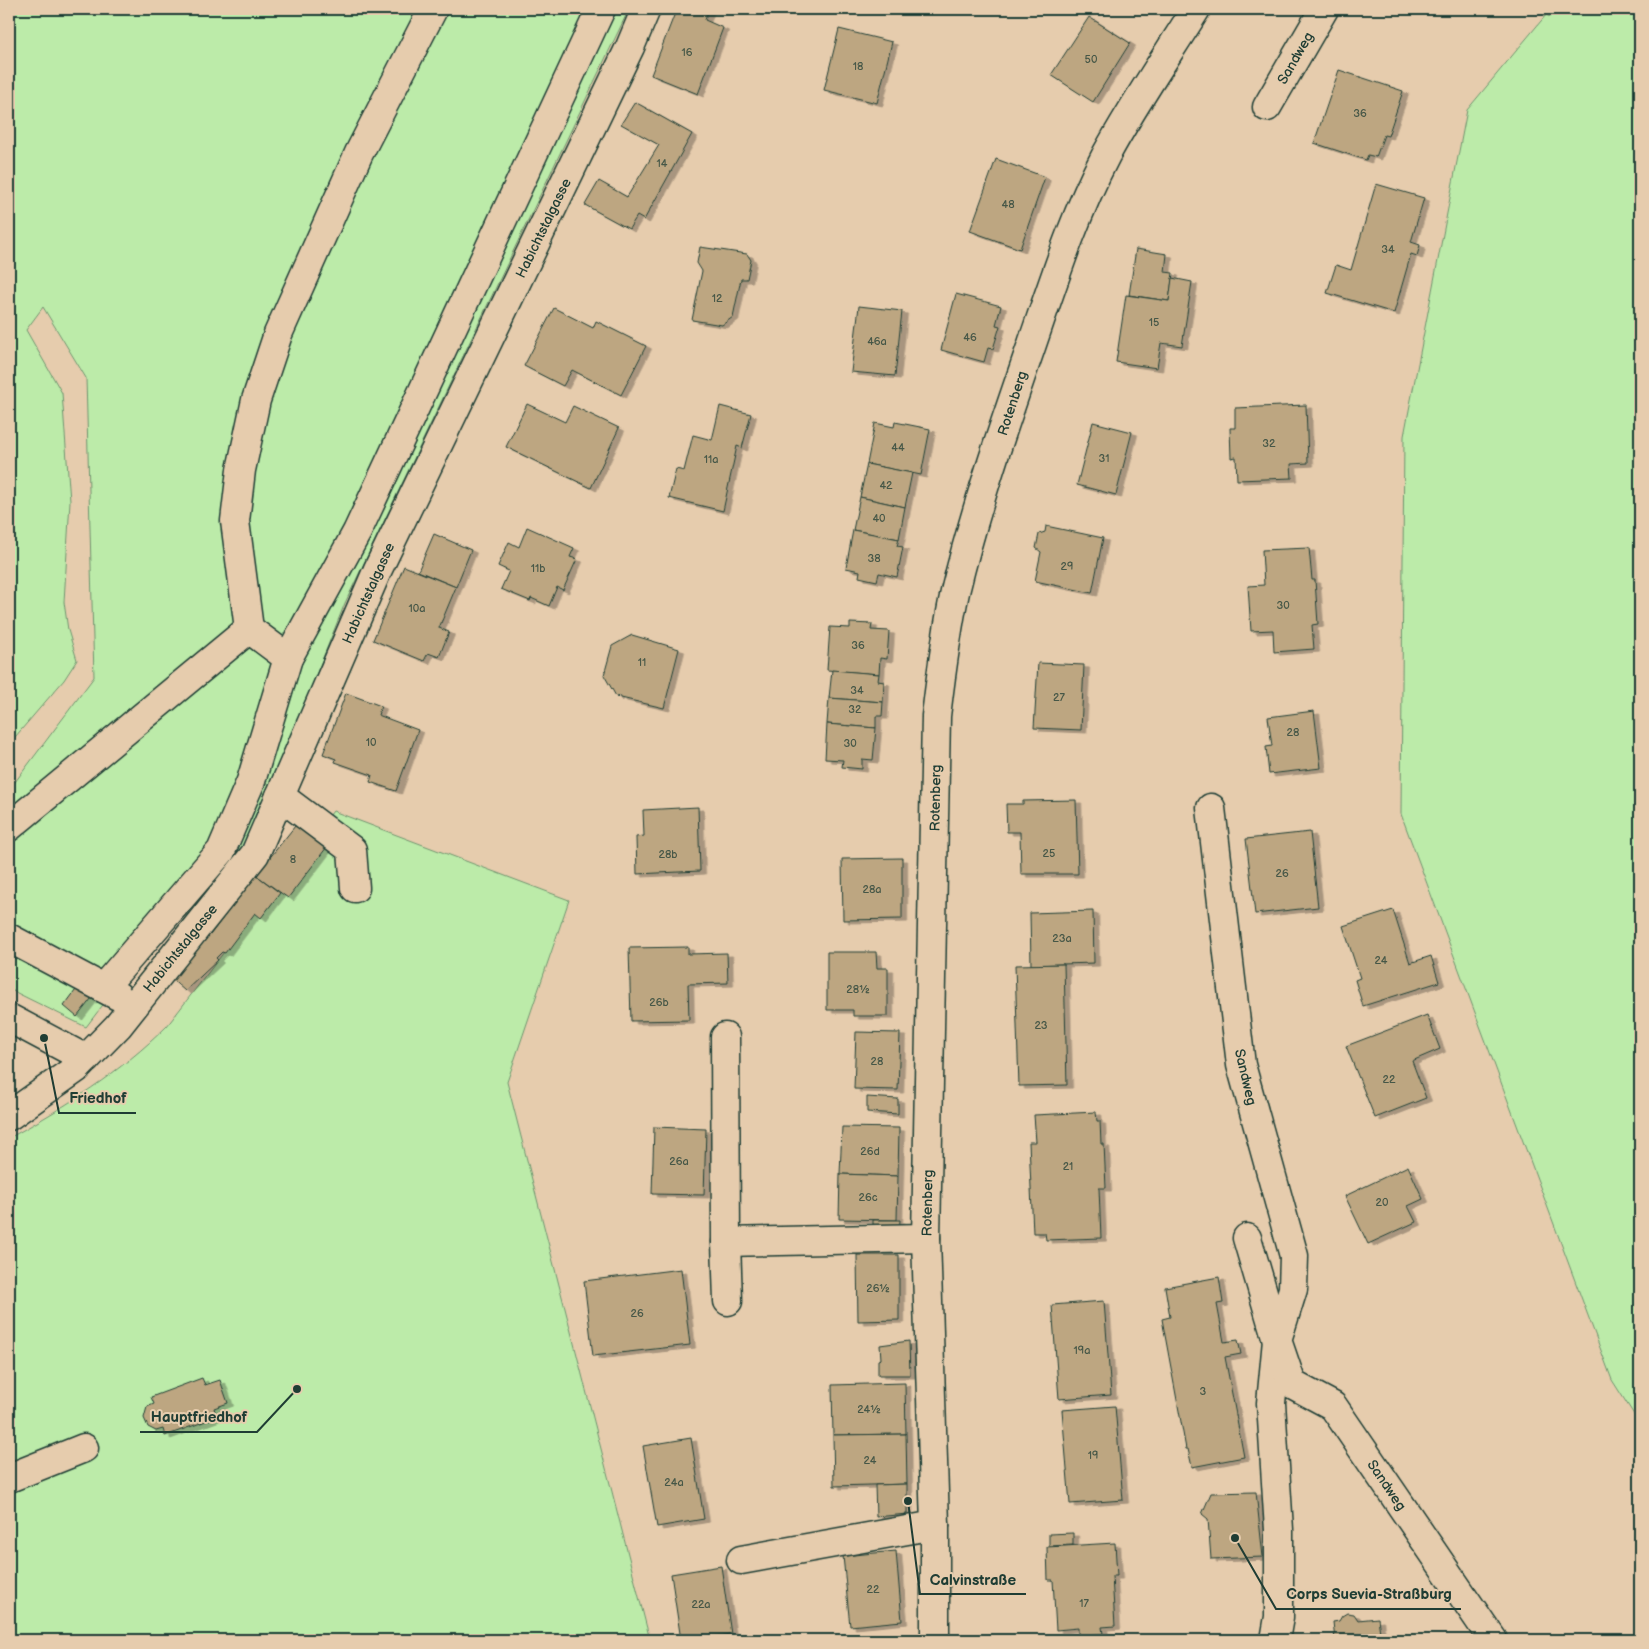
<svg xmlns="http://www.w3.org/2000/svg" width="1649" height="1649" font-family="'Balsamiq Sans',sans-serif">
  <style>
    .green { fill: #bceba9; stroke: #6e946e }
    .building { fill: #bda681; stroke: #1f3d34; filter: url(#shadow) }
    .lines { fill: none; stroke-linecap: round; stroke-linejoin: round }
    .minor-casing { stroke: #1f3d34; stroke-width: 31 }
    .minor { stroke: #e6ccad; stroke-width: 28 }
    .labels { text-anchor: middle; stroke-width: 4; stroke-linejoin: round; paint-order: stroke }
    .number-label { font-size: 11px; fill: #465747 }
    .street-label { font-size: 14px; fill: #1f3d34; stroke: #e6ccad }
    .leader { fill: none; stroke: #1f3d34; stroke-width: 2 }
    .callout-dot { fill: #1f3d34; stroke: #e6ccad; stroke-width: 2 }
    .callout-label { font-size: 15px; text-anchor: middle; font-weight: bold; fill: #1f3d34; stroke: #e6ccad; stroke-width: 4; stroke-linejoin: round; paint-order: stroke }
  </style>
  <defs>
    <filter id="shadow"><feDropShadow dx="5.5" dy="3" stdDeviation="0" flood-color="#0004"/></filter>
  </defs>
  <rect width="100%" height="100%" fill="#e6ccad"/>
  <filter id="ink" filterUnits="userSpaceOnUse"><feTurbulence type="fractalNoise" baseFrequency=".02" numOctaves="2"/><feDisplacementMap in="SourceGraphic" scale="10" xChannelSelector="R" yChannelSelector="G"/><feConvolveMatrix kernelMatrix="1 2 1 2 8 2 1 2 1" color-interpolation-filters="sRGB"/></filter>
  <g filter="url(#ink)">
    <g class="green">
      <polygon points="9,9 629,9 345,603 245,852 112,993 86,1027 9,989 9,790 94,677 86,378 43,307 26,330 62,393 70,501 64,602 68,630 77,660 64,680 9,744"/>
      <polygon points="1551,9 1640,9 1640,1424 1612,1380 1401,814 1404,436 1467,110"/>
      <path d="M333,811L569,900L507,1082L650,1640H9V1138C65,1107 121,1072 167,1026Z"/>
    </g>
    <g class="building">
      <polygon points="672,9 709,9 705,20 723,28 698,94 651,75 675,13 671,12"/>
      <polygon points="1536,9 1547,9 1544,14"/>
      <polygon points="1089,17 1130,43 1093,102 1051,75"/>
      <polygon points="839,29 892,42 877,103 824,90"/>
      <polygon points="1339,70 1403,91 1388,136 1384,135 1376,157 1368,155 1366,160 1314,143"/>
      <polygon points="635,102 692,134 644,220 637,216 629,229 585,205 599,181 627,197 659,145 621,124"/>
      <polygon points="996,159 1045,177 1020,249 970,231"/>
      <polygon points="1376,184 1424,198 1411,242 1420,245 1417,256 1411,254 1394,313 1327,293 1336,265 1351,270"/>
      <polygon points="700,247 747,254 751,260 747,279 741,279 733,317 722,325 692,320 702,271 697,263"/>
      <polygon points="1136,249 1167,254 1165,272 1173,273 1169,301 1129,295"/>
      <polygon points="1172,278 1192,282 1182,346 1161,343 1157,368 1116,362 1126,295 1169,301"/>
      <polygon points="956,294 1001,306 996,325 1000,326 993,349 988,348 984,362 941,350"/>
      <polygon points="859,306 902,311 895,376 851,372"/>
      <polygon points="554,308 593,328 596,321 646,346 621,395 572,370 563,386 524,366"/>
      <polygon points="527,404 565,422 573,406 619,428 591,488 506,447"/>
      <polygon points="1306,405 1308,463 1291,464 1292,478 1237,480 1236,457 1231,458 1230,428 1235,428 1235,408"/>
      <polygon points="720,406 751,414 742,448 737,446 723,511 669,498 676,469 684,471 693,435 712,440"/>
      <polygon points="895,422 930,429 921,475 867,464 875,423 894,427"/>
      <polygon points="1093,422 1132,432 1116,495 1077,485"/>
      <polygon points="867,464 912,473 905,507 860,497"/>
      <polygon points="860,497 905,507 899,539 853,530"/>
      <polygon points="1046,526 1103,538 1092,593 1035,581 1041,552 1036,548 1039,534 1045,532"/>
      <polygon points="527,527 574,548 570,557 577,559 563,590 557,587 549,606 531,598 530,601 501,589 509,571 498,566 509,542 519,547"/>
      <polygon points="853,530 899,539 897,546 903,547 897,577 879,573 877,581 859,577 860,571 846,568"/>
      <polygon points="434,534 471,550 456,587 418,571"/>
      <polygon points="1309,548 1312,580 1315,580 1318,624 1312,625 1314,649 1274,652 1273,630 1251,631 1248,586 1264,585 1262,550"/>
      <polygon points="404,566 456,587 439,628 449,632 439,657 428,653 424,661 373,640"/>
      <polygon points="850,623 872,624 871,630 889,631 887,659 880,658 879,674 827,670 830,627 850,628"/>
      <polygon points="632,635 679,649 664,708 621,698 620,695 617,698 604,675 612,646"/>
      <polygon points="1038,663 1084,665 1081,730 1034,728"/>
      <polygon points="832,670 879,674 878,681 884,682 883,702 829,698"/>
      <polygon points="346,693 381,706 378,715 418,730 396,791 370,782 372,775 335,762 336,759 323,754"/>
      <polygon points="829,698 883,702 882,716 876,716 876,728 827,724"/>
      <polygon points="1314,711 1321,768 1269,774 1266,747 1272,746 1268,717"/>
      <polygon points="827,724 876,728 873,760 862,759 862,769 842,767 843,760 825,759"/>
      <polygon points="1076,800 1078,874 1021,874 1020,832 1007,832 1006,804 1023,804 1023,801"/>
      <polygon points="698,807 700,871 637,874 636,837 644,836 643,810"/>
      <polygon points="299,821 330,843 288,898 256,875"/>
      <polygon points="1310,832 1318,907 1255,914 1246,839"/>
      <polygon points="902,858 902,919 843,920 842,859"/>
      <polygon points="256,875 280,893 261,918 255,913 225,953 222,952 216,958 218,960 185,991 169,977 207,934 210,935"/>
      <polygon points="1393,910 1410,963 1431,956 1439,982 1363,1006 1355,980 1360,978 1343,926"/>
      <polygon points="1093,911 1094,963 1031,965 1030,913"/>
      <polygon points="688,947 688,954 727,953 728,983 688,984 689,1020 631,1021 629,948"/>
      <polygon points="827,952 876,952 877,968 888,968 888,1016 853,1016 853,1010 827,1010"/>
      <polygon points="1064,964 1067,1085 1019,1086 1015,965"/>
      <polygon points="81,983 95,994 77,1017 64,1006"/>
      <polygon points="1427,1015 1440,1049 1412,1061 1426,1098 1375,1118 1346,1046"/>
      <polygon points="856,1032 900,1033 898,1090 854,1089"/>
      <polygon points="867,1097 898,1099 898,1114 867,1112"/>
      <polygon points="1096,1112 1097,1121 1100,1121 1101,1144 1104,1144 1106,1188 1099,1188 1101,1238 1046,1240 1045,1233 1033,1233 1029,1142 1036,1142 1034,1115"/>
      <polygon points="654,1127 706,1129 704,1195 652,1194"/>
      <polygon points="842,1127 899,1128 898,1176 840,1174"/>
      <polygon points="1408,1166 1423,1199 1408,1206 1416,1222 1368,1244 1345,1196"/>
      <polygon points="840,1174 898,1176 897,1220 839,1219"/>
      <polygon points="873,1220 900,1220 899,1234 873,1233"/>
      <polygon points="857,1255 899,1255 899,1320 858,1321"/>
      <polygon points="681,1269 690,1345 593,1356 584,1281"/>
      <polygon points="1219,1277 1223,1303 1217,1304 1224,1342 1238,1340 1241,1354 1225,1357 1244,1457 1192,1467 1188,1449 1186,1449 1162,1319 1170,1317 1165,1287"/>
      <polygon points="1104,1301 1111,1395 1059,1399 1052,1305"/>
      <polygon points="909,1341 910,1375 878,1375 878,1360 881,1359 880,1345"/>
      <polygon points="202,1378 205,1385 220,1380 228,1403 214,1408 217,1417 165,1436 163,1429 156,1431 148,1427 144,1418 147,1407 154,1404 151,1397"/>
      <polygon points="905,1383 906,1434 833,1435 832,1385"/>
      <polygon points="1115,1406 1123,1500 1070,1504 1062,1410"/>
      <polygon points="906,1434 907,1484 834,1486 833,1435"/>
      <polygon points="691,1438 704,1519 657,1527 643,1446"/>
      <polygon points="907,1484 907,1514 876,1517 875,1485"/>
      <polygon points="1256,1492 1263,1557 1211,1559 1208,1519 1202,1514 1211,1493"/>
      <polygon points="1073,1533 1073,1545 1049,1546 1049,1534"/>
      <polygon points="1115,1543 1117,1576 1112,1576 1115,1626 1102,1627 1103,1634 1078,1635 1078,1628 1056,1630 1053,1580 1048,1580 1047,1547"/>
      <polygon points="896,1551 902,1621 850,1626 843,1556"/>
      <polygon points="721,1566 731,1634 681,1640 671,1574"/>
      <polygon points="1347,1613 1354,1614 1358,1620 1378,1618 1381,1640 1335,1640 1333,1622 1339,1621 1342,1616"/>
    </g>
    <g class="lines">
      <g class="minor-casing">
        <g id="minor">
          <polyline points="1267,107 1324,9"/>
          <polyline points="288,658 249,629 235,521 241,470 256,400 278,334 359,153 433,9"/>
          <polyline points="280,796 352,850 355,888"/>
          <polyline points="1211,808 1241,1065 1294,1256 1293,1289 1277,1340 1271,1403 1279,1530 1279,1617 1275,1640"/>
          <polyline points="9,827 249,629"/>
          <polyline points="9,938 118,996"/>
          <polyline points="103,988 221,851 251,781 288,658 357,532 601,9"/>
          <polyline points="9,1018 86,1059"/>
          <polyline points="725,1037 726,1242 926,1238"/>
          <polyline points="9,1116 77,1068 118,1026 255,854 378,569 630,47 646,9"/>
          <polyline points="1247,1238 1277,1340 1292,1384 1333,1406 1493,1640"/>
          <polyline points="726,1242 728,1301"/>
          <polyline points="9,1478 84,1448"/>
          <polyline points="741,1560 935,1525"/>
          <path d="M935,1640V1525L926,1238L936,716C941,675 946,633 955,592C975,509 1003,428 1031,347C1053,283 1074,216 1106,155C1133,105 1166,57 1196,9"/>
        </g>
      </g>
      <use href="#minor" class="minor"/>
    </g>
  </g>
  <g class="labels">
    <g class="number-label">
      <text x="687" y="56">16</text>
      <text x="1091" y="63">50</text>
      <text x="858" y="70">18</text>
      <text x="1360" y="117">36</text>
      <text x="662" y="167">14</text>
      <text x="1008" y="208">48</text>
      <text x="1388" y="253">34</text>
      <text x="717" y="302">12</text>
      <text x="1154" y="326">15</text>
      <text x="970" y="341">46</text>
      <text x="877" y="345">46a</text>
      <text x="1269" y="447">32</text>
      <text x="898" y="451">44</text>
      <text x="1104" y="462">31</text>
      <text x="711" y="463">11a</text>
      <text x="886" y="489">42</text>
      <text x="879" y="522">40</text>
      <text x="874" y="562">38</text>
      <text x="1067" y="570">29</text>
      <text x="538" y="572">11b</text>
      <text x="1283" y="609">30</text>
      <text x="417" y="612">10a</text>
      <text x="858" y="649">36</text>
      <text x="642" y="666">11</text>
      <text x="857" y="694">34</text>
      <text x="1059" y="701">27</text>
      <text x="855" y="713">32</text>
      <text x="1293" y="736">28</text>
      <text x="371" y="746">10</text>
      <text x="850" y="747">30</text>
      <text x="1049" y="857">25</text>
      <text x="668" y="858">28b</text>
      <text x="293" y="863">8</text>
      <text x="1282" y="877">26</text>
      <text x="872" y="893">28a</text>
      <text x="1062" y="942">23a</text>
      <text x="1381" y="964">24</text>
      <text x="858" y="993">28½</text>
      <text x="659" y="1006">26b</text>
      <text x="1041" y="1029">23</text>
      <text x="877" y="1065">28</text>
      <text x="1389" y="1083">22</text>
      <text x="870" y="1155">26d</text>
      <text x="679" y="1165">26a</text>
      <text x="1068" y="1170">21</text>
      <text x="868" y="1201">26c</text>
      <text x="1382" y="1206">20</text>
      <text x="878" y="1292">26½</text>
      <text x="637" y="1317">26</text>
      <text x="1082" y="1354">19a</text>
      <text x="1203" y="1395">3</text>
      <text x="869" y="1413">24½</text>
      <text x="1093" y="1459">19</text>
      <text x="870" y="1464">24</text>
      <text x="674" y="1486">24a</text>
      <text x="873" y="1593">22</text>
      <text x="1084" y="1607">17</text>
      <text x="701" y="1608">22a</text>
    </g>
    <g class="street-label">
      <text transform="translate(1295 58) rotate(-60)" y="5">Sandweg</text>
      <text transform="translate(543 228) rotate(-64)" y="5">Habichtstalgasse</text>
      <text transform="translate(1012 403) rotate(-72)" y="5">Rotenberg</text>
      <text transform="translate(368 593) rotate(-66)" y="5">Habichtstalgasse</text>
      <text transform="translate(935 798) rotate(-89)" y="5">Rotenberg</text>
      <text transform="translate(180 948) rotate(-51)" y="5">Habichtstalgasse</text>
      <text transform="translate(1246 1077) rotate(77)" y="5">Sandweg</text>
      <text transform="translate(927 1203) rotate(-89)" y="5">Rotenberg</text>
      <text transform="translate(1387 1485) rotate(56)" y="5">Sandweg</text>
    </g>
  </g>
  <path class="leader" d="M44 1038L59 1113H136M297 1389L257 1432H140M908 1501L920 1594H1026M1235 1538L1276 1609H1461"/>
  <g class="callout-dot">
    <circle cx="44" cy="1038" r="5"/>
    <circle cx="297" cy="1389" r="5"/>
    <circle cx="908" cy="1501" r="5"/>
    <circle cx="1235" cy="1538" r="5"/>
  </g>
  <g class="callout-label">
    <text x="98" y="1103">Friedhof</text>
    <text x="199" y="1422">Hauptfriedhof</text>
    <text x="973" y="1585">Calvinstraße</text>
    <text x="1369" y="1599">Corps Suevia-Straßburg</text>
  </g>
  <rect width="1649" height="1649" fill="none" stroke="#e6ccad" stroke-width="30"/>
  <rect x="15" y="15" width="1619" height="1619" fill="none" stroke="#1f3d34" stroke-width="2" filter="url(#ink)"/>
</svg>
